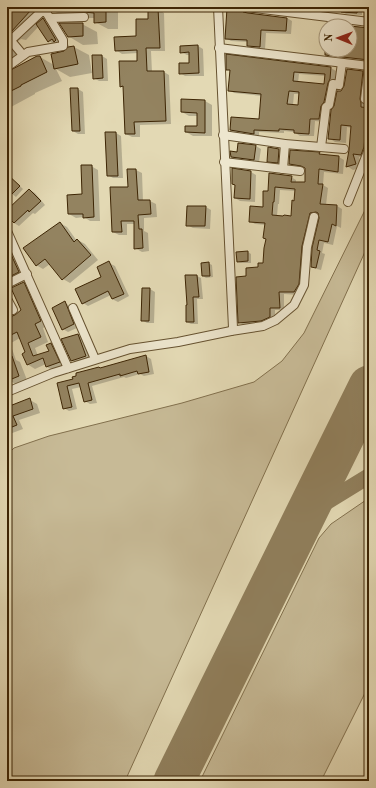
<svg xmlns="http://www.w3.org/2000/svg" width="376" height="788" font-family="'Old Standard TT',serif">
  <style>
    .green { fill: #c7ba96; stroke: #82704d }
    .shadow { fill: #0003; fill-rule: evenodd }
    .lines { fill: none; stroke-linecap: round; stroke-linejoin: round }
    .taxiway { stroke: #907f5c; stroke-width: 16 }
    .runway { stroke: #907f5c; stroke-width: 41 }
    .building { fill: #938360; stroke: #3d2504; fill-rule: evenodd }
    .minor-casing { stroke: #665230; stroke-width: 10 }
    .minor { stroke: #ede6ce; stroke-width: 8 }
  </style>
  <rect width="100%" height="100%" fill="#e3d9b4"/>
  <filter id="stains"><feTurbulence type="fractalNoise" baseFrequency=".005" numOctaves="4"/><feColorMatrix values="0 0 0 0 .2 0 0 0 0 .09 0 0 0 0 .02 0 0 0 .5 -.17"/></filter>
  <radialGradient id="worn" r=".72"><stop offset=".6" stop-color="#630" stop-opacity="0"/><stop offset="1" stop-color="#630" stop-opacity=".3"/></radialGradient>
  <g class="green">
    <polygon points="369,202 369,243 125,781 7,781 7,455 14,448 49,436 182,403 254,382 282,361 304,333"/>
    <polygon points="369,498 369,685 321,781 200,781 319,538 331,524"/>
  </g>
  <g class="shadow">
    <polygon points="7,7 38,7 46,19 45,20 58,27 69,46 64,50 49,41 39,26 26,40 21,39 17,42 23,56 16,59 7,54"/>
    <polygon points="53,7 118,7 118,29 108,29 95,22 95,18 66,18 54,11"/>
    <polygon points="342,7 358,7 362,9 362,15 346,14 342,12"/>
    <polygon points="158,9 164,13 165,51 151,51 152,72 164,72 169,75 171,124 140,125 140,137 132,137 126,134 124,88 121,86 138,62 138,53 122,54 116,50 138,37"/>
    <polygon points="241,10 246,13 287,18 292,21 291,34 266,33 265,50 253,48 248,45 248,42 231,41 226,38"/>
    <polygon points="82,24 97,32 98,44 83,45 68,36"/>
    <polygon points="350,27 369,29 369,63 331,58 326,55 326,43 326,50 350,50"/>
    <polygon points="198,46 203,49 204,76 185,76 180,73 190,64 190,55 187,55 181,52 181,47"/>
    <polygon points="74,47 89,55 92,73 70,77 56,69 62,81 35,93 35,94 11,107 7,104 7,59 15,64 16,69 40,57 54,65 65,52"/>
    <path d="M227,55L331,68L336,71L335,82L324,122L315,121L314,136H300L294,132L284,131V133L259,132V136L236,133L231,130L260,120L262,96L234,93L229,90L231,71L227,69ZM299,74L326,76L325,85L298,83ZM294,94H300L299,106L293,105Z"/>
    <polygon points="102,56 107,59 108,81 99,81 94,78"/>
    <polygon points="363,72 369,75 365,102 367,109 369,109 369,152 367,158 359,157 362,167 353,170 347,166 352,128 347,127 346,143 335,142 329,138 341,92"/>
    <polygon points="71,89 78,89 83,92 85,134 78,134 73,131"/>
    <polygon points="182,100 205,101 212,105 212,136 193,136 186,132 198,127 198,116 189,116 182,112"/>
    <polygon points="116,133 121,136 123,178 113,178 108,175"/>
    <polygon points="239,145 256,146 261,149 259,162 237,160 232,157 238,153"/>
    <polygon points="279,150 284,153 283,165 273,164 268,161"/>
    <path d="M291,151L319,153L323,156L339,157L344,160L343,174L324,172L323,185L328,188L326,205L337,206L342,209L341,228L337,226L333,245L324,243L322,253L325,254L321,270L317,269L312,266L320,218V215L315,216L300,295L284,294V310H275V319L267,323L244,325L239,322L248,277L264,264L267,239L266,225L255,224L250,221L264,208L268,192L270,174L291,177L296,180V183H306V168L295,167L290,164ZM280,190L296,191L292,218L277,216L278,204H279Z"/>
    <polygon points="91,166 98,170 100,221 90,221 84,217 76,218 69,214 83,195"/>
    <polygon points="136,170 142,173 143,201 150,201 156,204 157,217 144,218 144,231 148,233 149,251 142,252 135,248 135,224 127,224 127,235 119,235 113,232"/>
    <polygon points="251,172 256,175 255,202 240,201 235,198 236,186 233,184"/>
    <polygon points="7,174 23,189 16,197 11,193 7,197"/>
    <polygon points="30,190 35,193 45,205 35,214 33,213 19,226 14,223 7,215 7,211"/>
    <polygon points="206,207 211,210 210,229 193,228 187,225"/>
    <polygon points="60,223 67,227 77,241 78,240 85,244 98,260 70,283 63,279 50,264 43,269 36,265"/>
    <polygon points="9,251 14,253 23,274 7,281 7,252"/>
    <polygon points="248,252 251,254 251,263 241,263 238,262"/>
    <polygon points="109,263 115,266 129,296 118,302 112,299 111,295 88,306 83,303 103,277"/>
    <polygon points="208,263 212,265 213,277 206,278 203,276"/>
    <polygon points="197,276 201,278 203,299 197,299 198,324 191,324 187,322"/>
    <polygon points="24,283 31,287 48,325 43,328 48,342 35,348 38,356 50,352 51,344 59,349 67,367 54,371 47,367 46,364 35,369 27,364 27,353 20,338 11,343 11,346 16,360 20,362 27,380 15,384 7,378 7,319 16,316 23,310"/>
    <polygon points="150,289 155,292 154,323 147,323 142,320"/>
    <polygon points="65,303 70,306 79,327 68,332 63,329"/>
    <polygon points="78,335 83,338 91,358 77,363 72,360"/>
    <polygon points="146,356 151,359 154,374 144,376 140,374 126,378 124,377 92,386 97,403 90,404 85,401 81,387 72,389 77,409 69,411 64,408 58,384 74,380 101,369"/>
    <polygon points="30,400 37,404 40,413 19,420 23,429 7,435 7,406 10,407"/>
  </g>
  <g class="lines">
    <polyline class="taxiway" points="307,514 369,476"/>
    <polyline class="runway" points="174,781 369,386"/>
  </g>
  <g class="building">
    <polygon points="7,7 31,7 31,10 11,32 7,31"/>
    <polygon points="57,7 106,7 106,22 94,23 94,13 84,12 57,11"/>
    <polygon points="341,7 358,7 357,13 341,12"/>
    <polygon points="158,8 160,48 146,48 147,71 164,71 166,121 134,122 135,134 125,134 123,86 120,87 119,61 137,61 137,50 115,51 114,37 136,36 136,19 148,19 148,9"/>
    <polygon points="227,8 241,9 243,12 248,13 287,18 286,31 261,30 260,47 247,46 247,40 225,39"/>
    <polygon points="43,18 56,40 54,42 52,39 48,42 36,24"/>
    <polygon points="59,23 83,23 83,36 68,37"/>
    <polygon points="350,26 369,28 369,60 325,55 325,50 350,50"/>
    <polygon points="198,45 199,73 179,74 179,63 189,63 189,52 180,53 180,46"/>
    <polygon points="74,46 78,64 54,69 51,54 64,51 68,47"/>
    <path d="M226,54L331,67L330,79L328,83L324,102L321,106L319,119H310L309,134L294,133V130L279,129V131L254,130V134L230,130L231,117L259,119L261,94L228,91L230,70H226ZM294,72L325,74L324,84L293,81ZM289,91L299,92L298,105L287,104Z"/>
    <polygon points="92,55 102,55 103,78 93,79"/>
    <polygon points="37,56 40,56 47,72 21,85 21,86 7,93 7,72"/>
    <polygon points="347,69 363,71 360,99 361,103 361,107 369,108 369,128 366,127 364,147 361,155 353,154 356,164 346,167 349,150 351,126 341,125 340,140 328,139 331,110 334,106 337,91 341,91 344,86"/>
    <polygon points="70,88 78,88 80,131 72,131"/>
    <polygon points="181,99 205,100 205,133 185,132 185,126 197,126 197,113 181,112"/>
    <polygon points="105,132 116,132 118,176 107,176"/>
    <polygon points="238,143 256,145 254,160 231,157 230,151 237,152"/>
    <polygon points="268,147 279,149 278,163 267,162"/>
    <path d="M290,150L320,152L319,154L339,156L338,172L319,169L318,184H323L320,204L337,205L336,226L332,224L328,242L319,240L317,250L320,251L316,268L311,267L312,248L319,218L318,213L316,212L310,213L302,246L299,284L294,292H279L280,308H270V317L261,321L238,323L236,277L246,276V268L258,267V263H263L264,248L266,239L263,238L265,223L249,222L250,206L263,207V191H268L269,173L292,176L291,182H305V168L301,166L289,164ZM275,187L295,189L294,201L292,200L291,216L284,215L283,216L272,215L273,202H274Z"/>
    <polygon points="81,165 92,165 94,217 83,218 83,214 68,214 67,195 82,194"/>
    <polygon points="232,168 251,171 250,199 234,198 235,185 232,184"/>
    <polygon points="127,169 136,169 138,200 150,200 151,214 138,215 139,229 142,229 143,248 134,249 134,221 121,221 122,232 112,232 110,187 128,187"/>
    <polygon points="7,174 20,186 11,195 7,191"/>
    <polygon points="29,189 41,201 29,212 28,210 14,223 7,216 7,210"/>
    <polygon points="187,206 206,206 205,226 186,226"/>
    <polygon points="60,222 74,242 77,239 91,255 62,280 45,259 36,266 23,248"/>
    <polygon points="9,250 19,272 7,278 7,251"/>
    <polygon points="248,251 248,261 237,262 236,252"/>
    <polygon points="109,261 124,294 112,299 108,291 82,304 75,289 101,277 97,267"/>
    <polygon points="209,262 210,276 202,276 201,263"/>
    <polygon points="185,275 197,275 199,297 193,297 194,322 186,322 186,305 187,305"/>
    <polygon points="24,282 41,321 35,324 41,337 28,343 33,356 49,351 46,345 51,343 60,362 46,367 43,358 27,365 22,354 25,352 17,332 7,337 7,318 15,315 21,310 11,288"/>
    <polygon points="142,288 150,288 149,321 141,321"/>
    <polygon points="65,301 74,324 62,330 52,308"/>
    <polygon points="78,334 86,356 71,361 61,339"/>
    <polygon points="146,355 149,372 138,374 137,371 120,376 120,374 88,383 92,400 84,402 79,383 67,386 72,407 63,409 57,383 73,379 72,377 76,376 76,373 99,367 100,368"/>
    <polygon points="12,356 19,376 7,381 7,358"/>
    <polygon points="30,398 33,409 13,416 17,425 7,429 7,407"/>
  </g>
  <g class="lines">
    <g class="minor-casing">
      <g id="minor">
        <polyline points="246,7 369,22"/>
        <polyline points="50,18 84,17"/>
        <polyline points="7,36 23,55"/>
        <polyline points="11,40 41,12"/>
        <polyline points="219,48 369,66"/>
        <polyline points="369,66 365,99 369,100"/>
        <polyline points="7,67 28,52 63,46 63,40 46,12 41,12 36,7"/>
        <polyline points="223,135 285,144 344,149"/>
        <polyline points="321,147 326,107 329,105 333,84 339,85 342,63"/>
        <polyline points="224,162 300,171"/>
        <polyline points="283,169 285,144"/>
        <polyline points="348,202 369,149"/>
        <polyline points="7,231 68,368"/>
        <polyline points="7,284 27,274"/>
        <polyline points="7,299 13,310"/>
        <polyline points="73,308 95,359"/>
        <polyline points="231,331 263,326 276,320 294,305 304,285 307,247 314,217"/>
        <polyline points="7,392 53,373 130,349 178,342 231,331 233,328 218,7"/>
      </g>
    </g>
    <use href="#minor" class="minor"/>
  </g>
  <rect width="376" height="788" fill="none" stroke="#e3d9b4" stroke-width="24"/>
  <rect x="8" y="8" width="360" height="772" fill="none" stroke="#3d2504" stroke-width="2"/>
  <rect x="12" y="12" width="352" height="764" fill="none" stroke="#3d2504"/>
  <g transform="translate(338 38) rotate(271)"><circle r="19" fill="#ede6ce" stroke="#a7997d"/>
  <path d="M0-3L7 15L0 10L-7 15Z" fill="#8f2418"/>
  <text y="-6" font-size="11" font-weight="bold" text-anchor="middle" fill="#3d2504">N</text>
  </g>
  <rect width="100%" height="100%" filter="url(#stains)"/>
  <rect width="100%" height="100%" fill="url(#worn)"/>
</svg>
